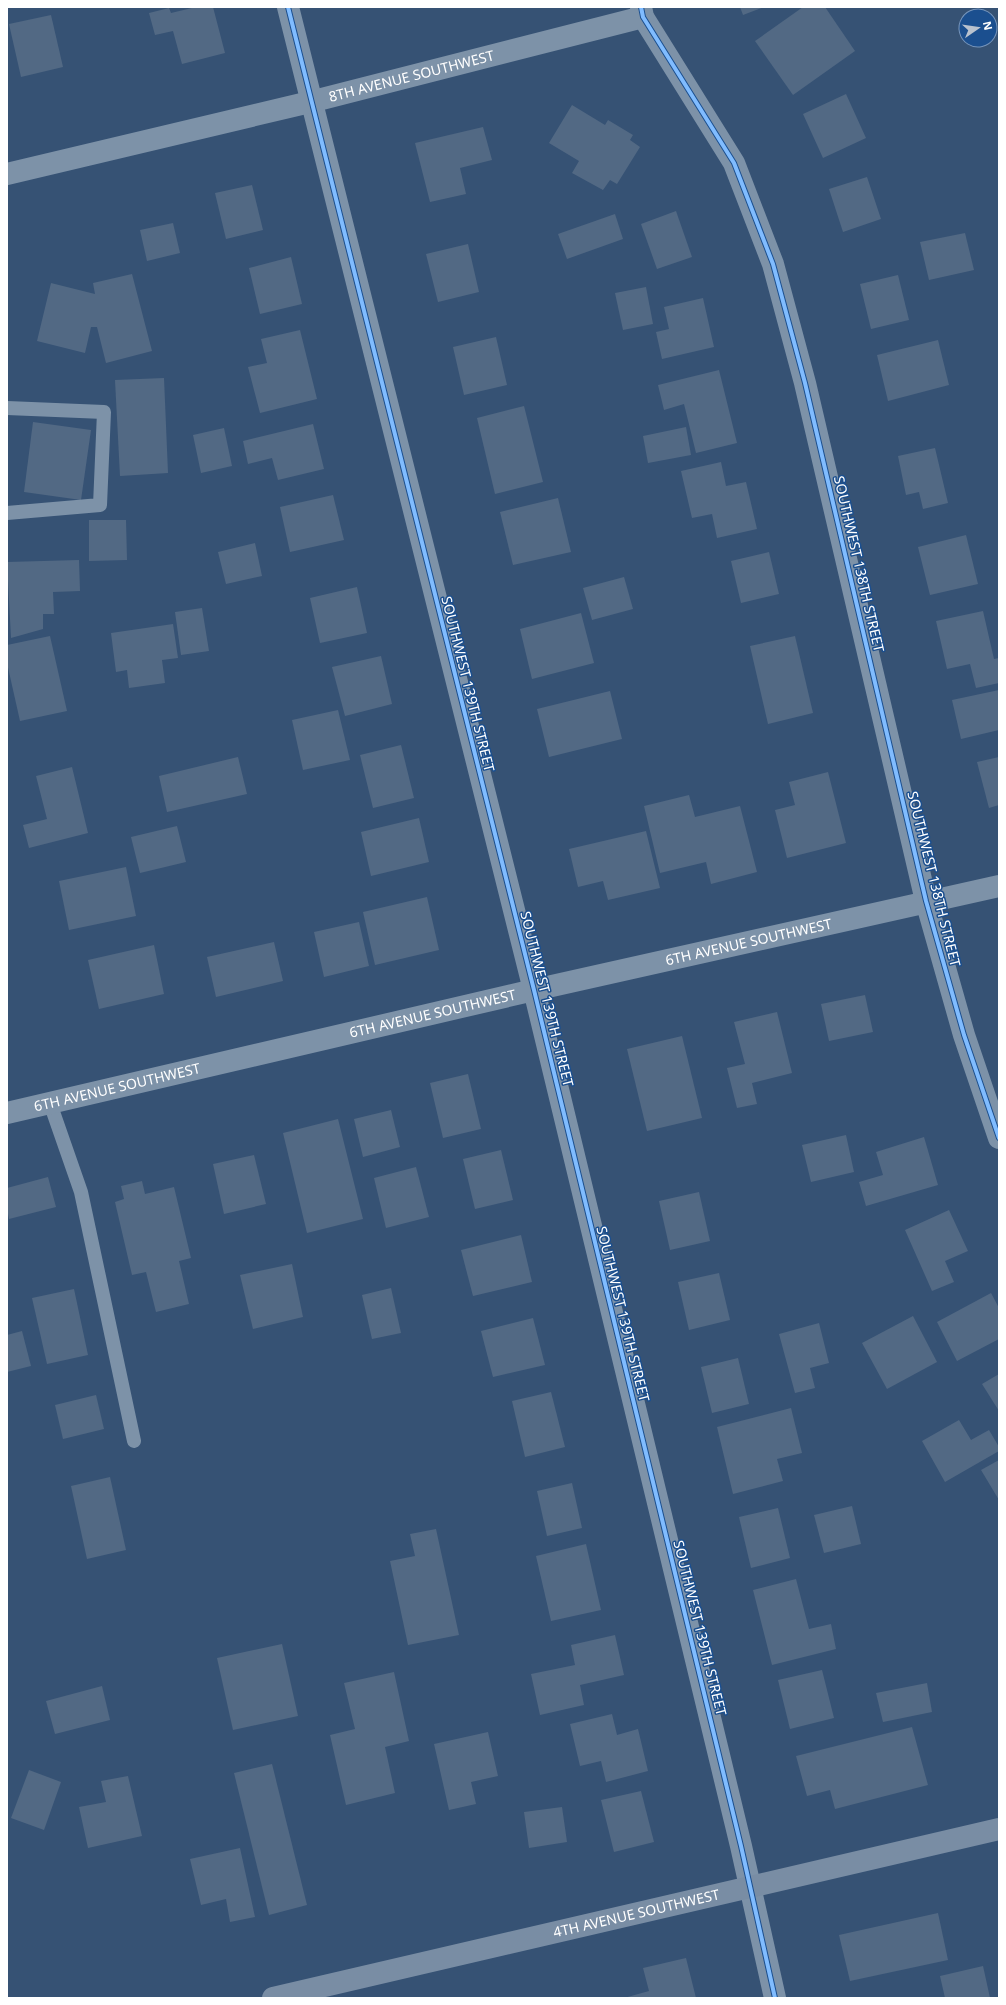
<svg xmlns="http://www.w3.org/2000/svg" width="1006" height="2005" font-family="'Noto Sans',sans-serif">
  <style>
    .building { fill: #526984 }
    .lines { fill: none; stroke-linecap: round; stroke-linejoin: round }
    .lane { stroke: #7d92a8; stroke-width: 14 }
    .street { stroke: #7d92a8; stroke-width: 22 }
    .secondary { stroke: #798da4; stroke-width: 22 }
    .cycleway-casing { stroke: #1b4f8f; stroke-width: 6 }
    .cycleway { stroke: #80bcff; stroke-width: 4 }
    .labels { text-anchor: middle; stroke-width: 3; stroke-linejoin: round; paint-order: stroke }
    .street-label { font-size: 14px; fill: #fff; stroke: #1b4f8f }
  </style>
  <rect width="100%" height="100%" fill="#365274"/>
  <g class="building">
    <polygon points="196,7 213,7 225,53 182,64 173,31 155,35 149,13 169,8 171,13"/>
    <polygon points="740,7 764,7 743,15"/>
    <polygon points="803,7 825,7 855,51 793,95 755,41"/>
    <polygon points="51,15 63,67 21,77 9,24"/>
    <polygon points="846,94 866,138 823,158 803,114"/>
    <polygon points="572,105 605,125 608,120 633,135 630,140 640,147 617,184 610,180 603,190 572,173 579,161 549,143"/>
    <polygon points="483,127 492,160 460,168 466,194 430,202 415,143"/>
    <polygon points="867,177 881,219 843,232 829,189"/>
    <polygon points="252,185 263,230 226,239 215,193"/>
    <polygon points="676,211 692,257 657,269 641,224"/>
    <polygon points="615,214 623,239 567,259 558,234"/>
    <polygon points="173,223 180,253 147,261 140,230"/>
    <polygon points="965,233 974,270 929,280 920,242"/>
    <polygon points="468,244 479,292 438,302 426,254"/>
    <polygon points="291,257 302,304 260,314 249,268"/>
    <polygon points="132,274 152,351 106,363 97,327 91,327 85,353 37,341 51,283 95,294 93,283"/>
    <polygon points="898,275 909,320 871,329 860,284"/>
    <polygon points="646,287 653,324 623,330 615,293"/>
    <polygon points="703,298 714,347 662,359 656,332 669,329 664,307"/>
    <polygon points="300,330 317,399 260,413 248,367 267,363 261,339"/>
    <polygon points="496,337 507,385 464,395 453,347"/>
    <polygon points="938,340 949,385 888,401 877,355"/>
    <polygon points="719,370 737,443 696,453 684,404 664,410 658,385"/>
    <polygon points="164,378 168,473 120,476 115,380"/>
    <polygon points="524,406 543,482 495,494 477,418"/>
    <polygon points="33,422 91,430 81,500 24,492"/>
    <polygon points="313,424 324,469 278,480 272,458 248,464 243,441"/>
    <polygon points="686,427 691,455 648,463 643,436"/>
    <polygon points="224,428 232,466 201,473 193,435"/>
    <polygon points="935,448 948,503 923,509 919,492 906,495 898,456"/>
    <polygon points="721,462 726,486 746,482 757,529 717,538 712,514 692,518 681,471"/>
    <polygon points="333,495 344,540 290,552 280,507"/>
    <polygon points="558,498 571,552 513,565 500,512"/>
    <polygon points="89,520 126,520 127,560 89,561"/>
    <polygon points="966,535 978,584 930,595 918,547"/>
    <polygon points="255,543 262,576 226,584 218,552"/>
    <polygon points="769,552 779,594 741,603 731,561"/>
    <polygon points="79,560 80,591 53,592 54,614 43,614 43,629 11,638 7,562"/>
    <polygon points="624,577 633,609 592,620 583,588"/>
    <polygon points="357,587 367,633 320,643 310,598"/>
    <polygon points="202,608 209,651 181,655 175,612"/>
    <polygon points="983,611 994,659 999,658 999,683 976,688 970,664 947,669 936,621"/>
    <polygon points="581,613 594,663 532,679 520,629"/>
    <polygon points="173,624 178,658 162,660 165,683 129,688 127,670 116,672 111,633"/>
    <polygon points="50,636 67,711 20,721 7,663 7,645"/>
    <polygon points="795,636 813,713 768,724 750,646"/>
    <polygon points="381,656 392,704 345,716 332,667"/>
    <polygon points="999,690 999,730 961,739 952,700"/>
    <polygon points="610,691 622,739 549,757 537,709"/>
    <polygon points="338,710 350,760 303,770 292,720"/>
    <polygon points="401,745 414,798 373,808 360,755"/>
    <polygon points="238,757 247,794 167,812 159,776"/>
    <polygon points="999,757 999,805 989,808 977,762"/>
    <polygon points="72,767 88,833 29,848 23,825 47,819 36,776"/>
    <polygon points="828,772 846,843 787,858 775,810 795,805 789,782"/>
    <polygon points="689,795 695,817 740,806 757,872 711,884 706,862 660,873 644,806"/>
    <polygon points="419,818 429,862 371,876 361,832"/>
    <polygon points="177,826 186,862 140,873 131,837"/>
    <polygon points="646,831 660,888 608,900 603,881 578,887 569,849"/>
    <polygon points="126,867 136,916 69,930 59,881"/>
    <polygon points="427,897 439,950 375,965 363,912"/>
    <polygon points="359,922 369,966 324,977 314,932"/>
    <polygon points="274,942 283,981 216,997 207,957"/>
    <polygon points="154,945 164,994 99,1009 88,960"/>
    <polygon points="865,995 873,1032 829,1041 821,1004"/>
    <polygon points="777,1012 792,1073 752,1083 757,1104 737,1108 727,1068 745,1064 734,1022"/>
    <polygon points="682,1036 702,1118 647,1131 627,1049"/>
    <polygon points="468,1074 481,1129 443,1138 430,1083"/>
    <polygon points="391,1110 400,1147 363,1157 354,1119"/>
    <polygon points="338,1119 363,1219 307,1233 283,1133"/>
    <polygon points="846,1135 854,1172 811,1182 802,1145"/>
    <polygon points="924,1137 938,1185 866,1206 859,1182 883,1175 876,1152"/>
    <polygon points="501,1150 513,1200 475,1209 463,1159"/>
    <polygon points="254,1155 266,1204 224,1214 213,1164"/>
    <polygon points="416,1167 429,1217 386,1228 374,1178"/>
    <polygon points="48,1177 56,1207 9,1219 7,1208 7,1188"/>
    <polygon points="142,1181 145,1194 174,1187 191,1258 179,1261 189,1304 156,1312 146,1272 132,1275 115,1202 124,1199 121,1186"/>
    <polygon points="699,1192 710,1241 670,1250 659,1201"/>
    <polygon points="949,1210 968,1251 945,1261 954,1282 932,1291 905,1230"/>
    <polygon points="521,1235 532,1282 473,1296 461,1250"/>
    <polygon points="292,1264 303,1317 253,1329 240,1275"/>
    <polygon points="719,1273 730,1320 689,1330 678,1282"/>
    <polygon points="391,1288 401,1333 372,1339 362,1295"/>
    <polygon points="74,1289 88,1355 47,1364 32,1298"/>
    <polygon points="991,1293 999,1308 999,1339 957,1361 937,1322"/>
    <polygon points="913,1316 937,1362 887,1389 862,1343"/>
    <polygon points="533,1318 545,1365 493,1377 481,1331"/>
    <polygon points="819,1323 829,1363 810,1368 815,1388 795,1393 779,1334"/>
    <polygon points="22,1331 31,1366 7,1372 7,1335"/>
    <polygon points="738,1358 749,1404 712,1413 701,1367"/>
    <polygon points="999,1374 999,1411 982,1384"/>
    <polygon points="551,1392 565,1447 525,1457 512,1401"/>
    <polygon points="96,1395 104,1429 63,1439 55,1405"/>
    <polygon points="791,1408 802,1453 777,1459 783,1481 733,1494 717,1427"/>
    <polygon points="959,1420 971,1440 989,1430 999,1447 999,1451 945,1482 922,1441"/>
    <polygon points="999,1460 999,1500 981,1470"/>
    <polygon points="110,1477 126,1550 87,1559 71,1486"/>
    <polygon points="572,1483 582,1528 547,1536 537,1491"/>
    <polygon points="852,1506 861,1544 824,1553 814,1515"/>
    <polygon points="778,1508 790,1558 751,1568 739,1517"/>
    <polygon points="436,1529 459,1635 408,1645 390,1561 415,1556 410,1534"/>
    <polygon points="586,1544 601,1610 551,1621 536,1556"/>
    <polygon points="796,1579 809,1629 831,1624 836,1649 772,1665 753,1590"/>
    <polygon points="615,1635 624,1675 580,1685 584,1705 540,1715 531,1674 575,1665 571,1645"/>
    <polygon points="282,1644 298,1716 233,1730 217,1658"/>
    <polygon points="822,1670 834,1718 790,1729 778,1680"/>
    <polygon points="394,1672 409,1741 385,1747 395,1793 346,1805 330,1735 355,1729 344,1683"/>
    <polygon points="927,1683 932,1712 883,1722 876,1693"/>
    <polygon points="102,1686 110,1720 55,1734 46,1701"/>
    <polygon points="612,1714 617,1735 638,1729 648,1771 606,1782 601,1761 580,1766 570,1724"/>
    <polygon points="912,1727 928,1785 835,1809 830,1790 807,1796 796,1756"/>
    <polygon points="488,1732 498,1776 471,1782 476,1804 449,1810 434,1744"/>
    <polygon points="272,1764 307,1905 269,1915 234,1773"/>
    <polygon points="29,1770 61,1782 44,1830 11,1818"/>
    <polygon points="128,1776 142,1836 88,1848 79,1807 106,1802 101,1781"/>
    <polygon points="641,1791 654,1842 614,1852 601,1800"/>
    <polygon points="562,1807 567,1842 529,1848 524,1812"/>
    <polygon points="240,1848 255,1917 230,1922 226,1899 201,1905 190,1859"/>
    <polygon points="938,1913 948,1960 850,1981 839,1935"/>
    <polygon points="686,1958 696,1998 624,1998 649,1991 643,1968"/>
    <polygon points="983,1966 990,1998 945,1998 940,1976"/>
  </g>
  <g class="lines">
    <g class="lane">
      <polyline points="7,408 104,412 100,505 7,513"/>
      <polyline points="50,1103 81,1192 134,1441"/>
    </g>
    <g class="street">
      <polyline points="288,7 534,990 741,1846 775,1998"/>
      <polyline points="641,7 643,17 734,163 773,264 805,383 926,901 964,1035 999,1138"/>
      <path id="s1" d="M7,174L310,102L643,17"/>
      <path id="s2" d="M7,1113L534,990L999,886"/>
    </g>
    <path class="secondary" id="s3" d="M273,1998L999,1829"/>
    <g class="cycleway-casing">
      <g id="cycleway">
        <polyline points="288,7 534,990 741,1846 775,1998"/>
        <polyline points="641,7 643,17 734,163 773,264 805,383 926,901 964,1035 999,1138"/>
      </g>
    </g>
    <use href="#cycleway" class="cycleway"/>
  </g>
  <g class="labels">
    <g class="street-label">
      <text dy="5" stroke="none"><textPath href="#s1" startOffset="416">8TH AVENUE SOUTHWEST</textPath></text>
      <text transform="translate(859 564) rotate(77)" y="5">SOUTHWEST 138TH STREET</text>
      <text transform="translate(468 684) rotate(76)" y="5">SOUTHWEST 139TH STREET</text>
      <text transform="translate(934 879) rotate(76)" y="5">SOUTHWEST 138TH STREET</text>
      <text dy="5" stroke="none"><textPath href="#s2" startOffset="761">6TH AVENUE SOUTHWEST</textPath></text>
      <text transform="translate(547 999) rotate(76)" y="5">SOUTHWEST 139TH STREET</text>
      <text dy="5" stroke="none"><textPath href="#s2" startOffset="437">6TH AVENUE SOUTHWEST</textPath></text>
      <text dy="5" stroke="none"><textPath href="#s2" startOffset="113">6TH AVENUE SOUTHWEST</textPath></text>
      <text transform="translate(623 1314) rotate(76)" y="5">SOUTHWEST 139TH STREET</text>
      <text transform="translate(700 1628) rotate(76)" y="5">SOUTHWEST 139TH STREET</text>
      <text dy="5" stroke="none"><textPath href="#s3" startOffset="373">4TH AVENUE SOUTHWEST</textPath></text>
    </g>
  </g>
  <rect width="1006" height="2005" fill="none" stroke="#ffffff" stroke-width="16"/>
  <g transform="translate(978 28) rotate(77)"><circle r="19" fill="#1b4f8f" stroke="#7695bc"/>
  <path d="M0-3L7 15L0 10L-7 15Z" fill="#b9c2ce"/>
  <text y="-6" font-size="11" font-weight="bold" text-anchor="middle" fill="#ffffff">N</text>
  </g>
</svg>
